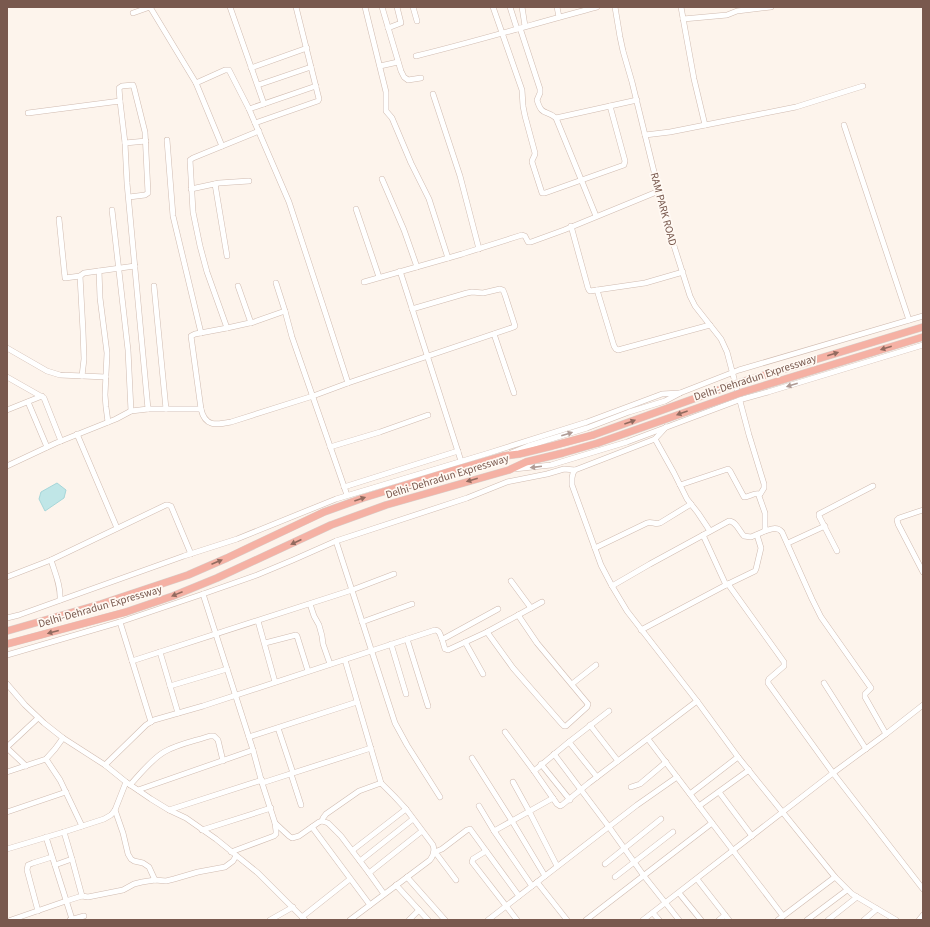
<svg xmlns="http://www.w3.org/2000/svg" width="930" height="927" font-family="'Source Sans 3',sans-serif">
  <style>
    .water { fill: #c0e6e7; stroke: #a6d6d9 }
    .lines { fill: none; stroke-linecap: round; stroke-linejoin: round }
    .minor-casing { stroke: #d0bbb0; stroke-width: 6 }
    .highway-casing { stroke: #d9d1cd; stroke-width: 8 }
    .minor { stroke: #fff; stroke-width: 5 }
    .highway { stroke: #f5b1a4; stroke-width: 7 }
    .highway-bridge-casing { stroke: #d9d1cd; stroke-width: 8; stroke-linecap: butt }
    .highway-bridge { stroke: #f5b1a4; stroke-width: 7 }
    .oneway { fill: #926b5f }
    .oneway2 { fill: #af9b95 }
    .labels { text-anchor: middle; stroke-width: 3.5; stroke-linejoin: round; paint-order: stroke }
    .street-label { font-size: 11px; fill: #79594e; stroke: #fff9f3 }
  </style>
  <rect width="100%" height="100%" fill="#fdf4ec"/>
  <polygon class="water" points="57,483 66,490 64,498 45,511 39,499 41,492"/>
  <g class="lines">
    <g class="minor-casing">
      <g id="minor">
        <polyline points="150,7 196,83 222,146"/>
        <polyline points="230,7 264,104"/>
        <polyline points="296,7 319,99 318,101 315,102 255,123 289,202 326,315 348,383"/>
        <polyline points="365,7 386,92 386,111 392,118 411,163 429,199 448,258"/>
        <polyline points="382,7 401,71 404,77 408,80 421,78"/>
        <polyline points="413,7 417,21"/>
        <path d="M493,7L522,90L523,106L525,116L535,153C535,157 532,158 532,162L542,193H545L624,165L625,161L610,106"/>
        <polyline points="510,7 517,29"/>
        <polyline points="522,7 525,26"/>
        <polyline points="557,7 559,17"/>
        <path d="M615,7L620,37L623,51L632,82L660,196L675,249L690,296L695,306L721,339L727,352L749,435L764,484V488L759,496L765,513V531C771,529 777,526 782,532L812,599L821,617L871,688L865,694V697L886,734"/>
        <polyline points="681,7 694,79 705,125"/>
        <polyline points="133,13 150,7"/>
        <polyline points="683,19 727,15 737,11 771,7"/>
        <polyline points="388,28 401,23 397,7"/>
        <path d="M520,28L540,89V93L537,100C542,117 546,109 556,118L596,216"/>
        <path d="M416,56C477,41 537,23 597,7"/>
        <polyline points="380,66 398,62"/>
        <polyline points="251,68 307,48"/>
        <polyline points="196,83 225,70 229,70 249,109"/>
        <polyline points="258,85 311,67"/>
        <polyline points="433,94 460,176 479,249"/>
        <polyline points="120,101 119,88 122,86 133,85 134,88 145,132 148,193 145,195 129,197"/>
        <polyline points="556,118 637,100"/>
        <polyline points="255,123 249,109 316,86"/>
        <polyline points="844,125 909,320"/>
        <polyline points="259,131 193,158 190,160 193,212 200,246 207,272 227,328 254,322 285,311 292,337 347,495"/>
        <polyline points="645,135 670,132 796,107 863,86"/>
        <polyline points="167,140 173,216 201,333"/>
        <polyline points="125,143 146,141"/>
        <polyline points="382,179 404,230 417,267"/>
        <polyline points="215,184 227,256"/>
        <polyline points="191,189 219,183 249,181"/>
        <polyline points="356,209 379,277"/>
        <polyline points="112,210 128,350 131,411"/>
        <polyline points="59,219 65,278 80,276"/>
        <polyline points="571,226 588,288 589,290 590,291 645,283 683,272"/>
        <polyline points="99,271 100,298 107,353 105,395 106,407 108,422"/>
        <polyline points="400,271 461,461"/>
        <polyline points="364,282 462,254 522,235 525,236 528,242 531,242 564,230 659,191"/>
        <polyline points="276,283 285,311"/>
        <polyline points="154,286 166,409"/>
        <polyline points="238,286 251,323"/>
        <polyline points="597,290 614,346 616,349 618,350 710,325"/>
        <path d="M227,328L195,334L191,336L201,409C205,427 216,425 231,422L313,396L348,383L514,327L515,326L505,295L503,290L500,289L483,293L472,292L467,293L412,309"/>
        <polyline points="494,334 514,393"/>
        <polyline points="7,348 47,371 60,375 106,377"/>
        <polyline points="82,376 84,359 83,331 80,276 84,273 135,266"/>
        <polyline points="7,377 44,398 61,441"/>
        <polyline points="28,402 47,447"/>
        <polyline points="148,409 201,409"/>
        <polyline points="7,410 42,396"/>
        <polyline points="666,427 655,439 575,470 573,473 572,478 572,485 601,565 612,586 627,611 697,701 738,757 835,877 852,894 896,920"/>
        <polyline points="77,434 117,528"/>
        <polyline points="655,439 674,473 687,499 698,513 710,531"/>
        <polyline points="330,447 380,432 428,415"/>
        <polyline points="511,453 528,446 587,428 629,412 665,401 680,393 739,370 923,316"/>
        <polyline points="7,466 56,443 116,419 131,411 148,409 127,183 125,143 120,101 28,113"/>
        <polyline points="514,469 551,465 627,442 739,400 768,392 923,345"/>
        <path d="M680,485L728,469L730,471L744,497C750,497 754,492 760,494"/>
        <polyline points="344,487 458,451"/>
        <polyline points="923,510 899,518 897,520 898,524 923,572"/>
        <polyline points="703,535 726,585"/>
        <polyline points="336,541 395,723 407,745 440,797"/>
        <polyline points="788,543 825,526"/>
        <path d="M595,548L647,523C652,521 655,525 660,523L691,504"/>
        <polyline points="837,551 819,516 819,514 873,486"/>
        <polyline points="7,577 51,560"/>
        <polyline points="511,581 531,608"/>
        <polyline points="728,584 784,662 784,666 769,679 768,681 768,683 833,773 923,889"/>
        <path d="M612,586L650,564L729,521C736,521 739,531 744,536L751,537L765,531"/>
        <polyline points="203,594 253,750 262,783 275,823 276,831 276,834 274,836 231,852"/>
        <path d="M60,600C61,586 55,573 51,560L166,505H168L171,506L191,554"/>
        <polyline points="310,604 314,616 319,625 322,636 323,644 330,664"/>
        <polyline points="7,618 19,615 184,556 237,539 336,499 489,453 587,422 662,394 680,393"/>
        <polyline points="258,621 275,682"/>
        <polyline points="120,622 151,722"/>
        <polyline points="362,622 412,604"/>
        <polyline points="641,630 726,585 755,571 756,569 761,548 757,535"/>
        <polyline points="487,632 513,668 562,724 564,726 566,726 587,707 588,704 537,643 518,615"/>
        <polyline points="407,639 428,706"/>
        <polyline points="442,639 445,649 448,650 487,632 542,602"/>
        <polyline points="465,642 483,674"/>
        <polyline points="265,643 296,635 297,636 308,671"/>
        <polyline points="391,644 406,694"/>
        <polyline points="160,652 178,713"/>
        <polyline points="7,655 120,622 203,594 257,575 293,560 336,541 467,498 507,482 547,474 564,469 575,470"/>
        <path d="M345,660L381,783L394,796L406,809L433,845C435,851 434,855 430,860L350,920"/>
        <polyline points="132,661 352,590 394,574"/>
        <polyline points="824,683 866,749"/>
        <polyline points="7,684 25,705 44,723 63,738 105,765 126,782 151,799 169,810 186,818 216,839 258,873 305,920"/>
        <polyline points="572,684 596,665"/>
        <polyline points="170,686 227,669"/>
        <polyline points="590,725 618,761"/>
        <polyline points="278,728 293,773"/>
        <polyline points="505,732 534,771 557,804 560,806 562,805 589,783 697,701"/>
        <polyline points="249,737 357,702"/>
        <polyline points="648,739 783,916"/>
        <polyline points="569,742 597,777"/>
        <polyline points="7,747 38,718"/>
        <polyline points="7,748 26,766"/>
        <polyline points="554,754 609,827 644,876 679,920"/>
        <polyline points="472,758 512,821 545,876"/>
        <polyline points="46,759 60,780 82,826"/>
        <polyline points="541,764 570,800"/>
        <path d="M105,765L146,725L154,720L203,706L435,630C440,630 440,635 442,639L445,638L498,609"/>
        <polyline points="534,771 569,742 609,711"/>
        <polyline points="7,772 46,759 55,749 63,738"/>
        <polyline points="291,774 301,805"/>
        <polyline points="513,782 529,811 557,866"/>
        <polyline points="262,783 371,748"/>
        <path d="M130,785C140,774 152,759 164,752C178,744 195,741 210,736H214L218,740L223,761"/>
        <polyline points="631,787 640,784 666,762"/>
        <polyline points="138,790 253,750"/>
        <polyline points="719,792 752,836"/>
        <polyline points="690,794 738,757"/>
        <polyline points="479,806 494,831"/>
        <polyline points="699,806 749,770"/>
        <polyline points="115,810 123,833 128,854 131,859 134,861 143,863 149,867 155,880"/>
        <polyline points="169,810 262,780"/>
        <polyline points="7,812 66,792"/>
        <polyline points="322,821 323,818 326,814 359,791 381,783"/>
        <polyline points="275,823 289,836 292,838 299,836 319,822 322,821 328,823 341,836 369,873 384,894"/>
        <polyline points="312,827 370,905"/>
        <polyline points="202,830 271,808"/>
        <polyline points="46,837 72,919"/>
        <polyline points="7,849 64,832 104,819 111,815 115,810 126,782"/>
        <polyline points="353,850 406,809"/>
        <polyline points="486,851 473,859 472,862 517,920"/>
        <polyline points="72,859 82,896"/>
        <polyline points="360,861 413,819"/>
        <polyline points="605,864 661,819"/>
        <polyline points="55,865 72,859 64,832"/>
        <polyline points="369,873 422,831"/>
        <polyline points="407,877 445,920"/>
        <polyline points="615,877 673,832"/>
        <polyline points="697,879 729,920"/>
        <polyline points="456,880 435,852 442,849 467,830 470,829 519,896"/>
        <polyline points="537,882 567,920"/>
        <polyline points="396,885 428,920"/>
        <polyline points="532,886 494,831 553,798"/>
        <polyline points="679,893 701,920"/>
        <polyline points="38,911 27,870 28,865 33,863 52,857"/>
        <polyline points="653,913 659,920"/>
        <polyline points="302,917 350,879"/>
        <polyline points="11,920 66,901 82,896 88,897 123,890 134,884 142,882 155,880 166,881 174,879 198,872 225,867 233,861 236,856"/>
        <polyline points="70,920 84,916"/>
        <polyline points="270,920 293,907"/>
        <polyline points="409,920 419,910"/>
        <polyline points="488,920 637,805 677,777"/>
        <polyline points="586,920 712,823"/>
        <polyline points="643,920 833,773 886,734 923,705"/>
        <polyline points="719,920 725,915"/>
        <polyline points="778,920 835,877"/>
        <polyline points="807,920 847,890"/>
        <polyline points="828,920 857,897"/>
        <polyline points="864,920 877,909"/>
        <polyline points="919,920 923,915"/>
      </g>
    </g>
    <g class="highway-casing">
      <g id="highway">
        <polyline points="7,631 101,604 188,575 227,558 324,512 363,498 451,471 503,456 519,454 552,446 593,435"/>
        <polyline points="7,644 126,612 173,596 217,578 331,525 386,505 509,470 526,462 563,453 598,443"/>
      </g>
    </g>
    <use href="#minor" class="minor"/>
    <use href="#highway" class="highway"/>
    <g class="highway-bridge-casing">
      <g id="highway-bridge">
        <polyline points="593,435 732,385 923,327"/>
        <polyline points="598,443 743,392 923,337"/>
      </g>
    </g>
    <use href="#highway-bridge" class="highway-bridge"/>
  </g>
  <defs><path id="oneway-solid" d="M-6-.8H1V-3.2L6.5 0L1 3.2V.8H-6Z"/></defs>
  <g class="oneway">
    <use href="#oneway-solid" transform="translate(886 348) rotate(163)"/>
    <use href="#oneway-solid" transform="translate(833 354) rotate(-17)"/>
    <use href="#oneway-solid" transform="translate(682 413) rotate(160)"/>
    <use href="#oneway-solid" transform="translate(630 422) rotate(-20)"/>
    <use href="#oneway-solid" transform="translate(472 480) rotate(164)"/>
    <use href="#oneway-solid" transform="translate(360 499) rotate(-19)"/>
    <use href="#oneway-solid" transform="translate(296 542) rotate(155)"/>
    <use href="#oneway-solid" transform="translate(217 562) rotate(-23)"/>
    <use href="#oneway-solid" transform="translate(177 594) rotate(158)"/>
    <use href="#oneway-solid" transform="translate(53 632) rotate(165)"/>
  </g>
  <g class="oneway2">
    <use href="#oneway-solid" transform="translate(792 385) rotate(163)"/>
    <use href="#oneway-solid" transform="translate(567 434) rotate(-17)"/>
    <use href="#oneway-solid" transform="translate(536 467) rotate(173)"/>
  </g>
  <g class="labels">
    <g class="street-label">
      <text transform="translate(664 209) rotate(75)" y="4">RAM PARK ROAD</text>
      <text transform="translate(755 377) rotate(-18)" y="4">Delhi-Dehradun Expressway</text>
      <text transform="translate(447 476) rotate(-17)" y="4">Delhi-Dehradun Expressway</text>
      <text transform="translate(100 606) rotate(-16)" y="4">Delhi-Dehradun Expressway</text>
    </g>
  </g>
  <rect width="930" height="927" fill="none" stroke="#79594e" stroke-width="16"/>
</svg>
